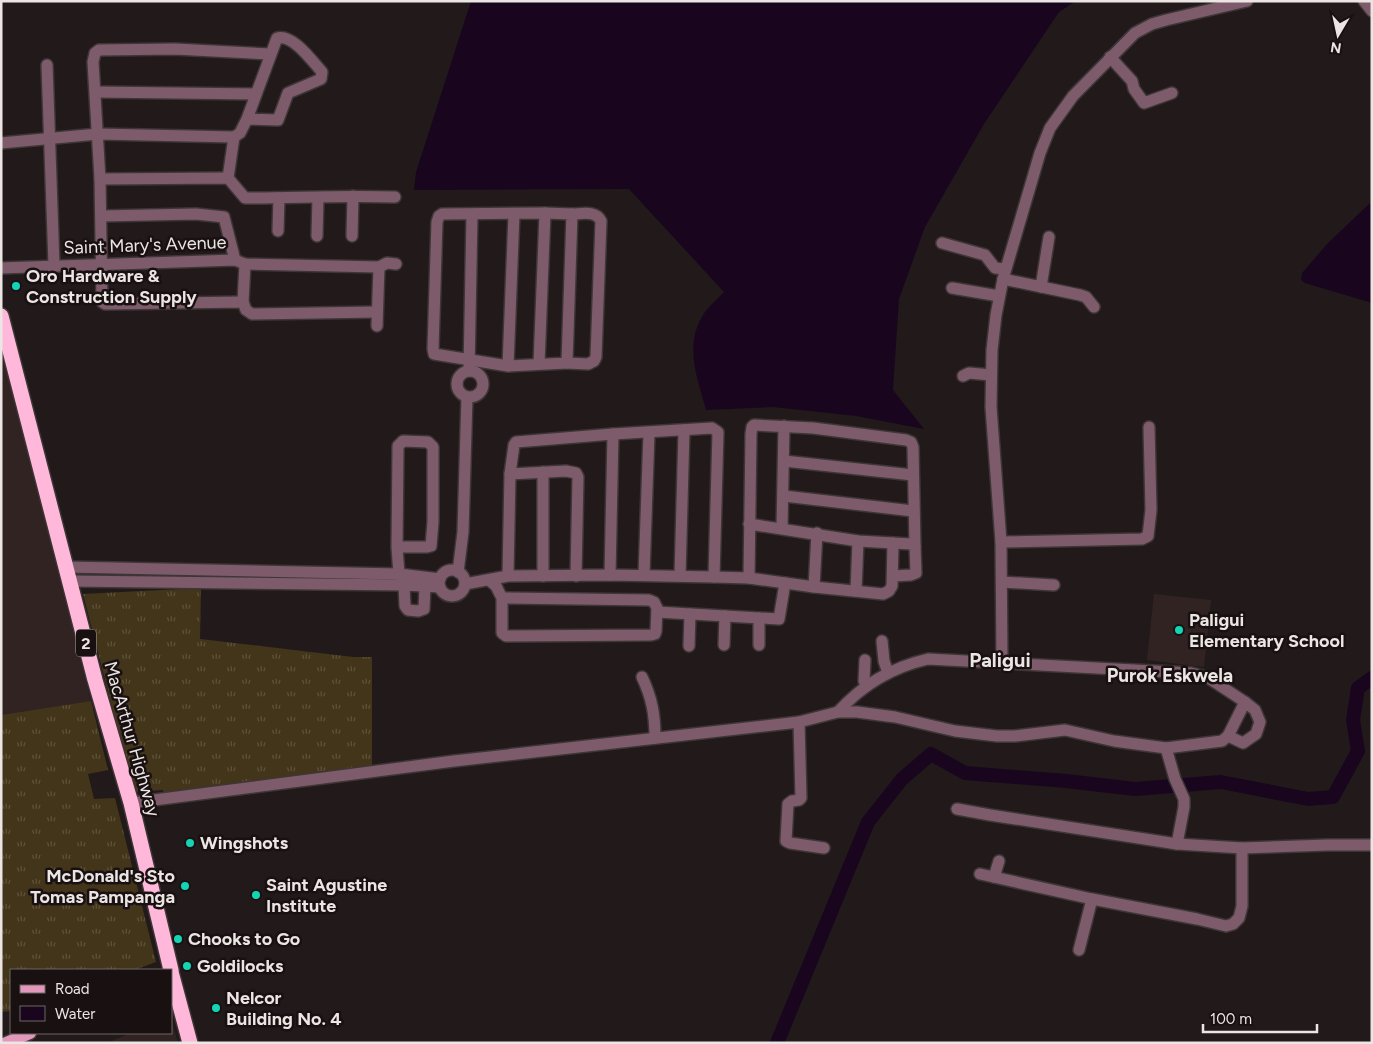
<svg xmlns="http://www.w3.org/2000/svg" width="1373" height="1044" font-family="Figtree,sans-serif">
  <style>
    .built { fill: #322323 }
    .grass { fill: url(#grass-tufts) }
    .water { fill: #19061e }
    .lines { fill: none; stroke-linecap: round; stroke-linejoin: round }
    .river { stroke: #19061e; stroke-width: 14 }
    .minor-casing { stroke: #3e3636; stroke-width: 14 }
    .major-casing { stroke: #3e3636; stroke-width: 15 }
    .highway-casing { stroke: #3e3636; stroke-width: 18 }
    .minor { stroke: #7e5b6b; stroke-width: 11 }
    .major { stroke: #e198bb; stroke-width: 12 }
    .highway { stroke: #ffb8d9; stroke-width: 15 }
    .poi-dot { fill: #13d5b3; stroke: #191111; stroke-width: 2 }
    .labels { text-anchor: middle; stroke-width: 5; stroke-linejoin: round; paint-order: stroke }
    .shield { fill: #191111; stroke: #aca5a5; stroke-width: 1 }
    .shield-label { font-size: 16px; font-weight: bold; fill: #ebe5e4 }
    .street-label { font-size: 18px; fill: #ebe5e4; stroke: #191111 }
    .poi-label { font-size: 18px; font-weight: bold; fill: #ebe5e4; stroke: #191111; text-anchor: start }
    .neighbourhood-label { font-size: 19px; font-weight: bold; fill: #ebe5e4; stroke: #191111 }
    .quarter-label { font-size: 20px; font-weight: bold; fill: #ebe5e4; stroke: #191111 }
  </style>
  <defs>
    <pattern id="grass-tufts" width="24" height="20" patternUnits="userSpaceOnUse" patternTransform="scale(1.25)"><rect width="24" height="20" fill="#433519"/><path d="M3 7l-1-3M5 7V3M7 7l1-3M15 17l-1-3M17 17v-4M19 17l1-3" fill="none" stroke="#5e523a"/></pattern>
  </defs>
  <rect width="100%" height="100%" fill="#221a1a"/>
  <g class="built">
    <polygon points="1,350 91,701 1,715"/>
    <polygon points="1154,594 1211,600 1204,667 1147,660"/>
    <polygon points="171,1019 178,1043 107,1043 130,1033 171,1033"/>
  </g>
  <g class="grass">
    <polygon points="201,588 200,639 353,657 372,657 372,767 164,796 163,790 134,792 83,594"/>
    <polygon points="91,701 108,770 88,774 94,799 115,798 156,962 134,970 11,970 11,1011 1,1012 1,715"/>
  </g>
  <g class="water">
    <path d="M471,1H1076L1059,12L984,124L925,227L899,299L893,390L924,429L856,416L773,407L706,410C697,376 683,344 705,312C710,305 718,299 724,292L629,189L414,190L416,172Z"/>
    <polygon points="1372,201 1372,303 1305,283 1301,280 1302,273 1327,244"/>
  </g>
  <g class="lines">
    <polyline class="river" points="777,1043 868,822 902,779 931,754 965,773 1066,781 1135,789 1221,782 1308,799 1333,797 1358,751 1353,720 1358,688 1372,678"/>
    <g class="minor-casing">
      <g id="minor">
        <polyline points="1364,1 1372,11"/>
        <polyline points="270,54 175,49 99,50 95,53 93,62 100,179 102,302 105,304 243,302 246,310 252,314 376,312"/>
        <polyline points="1110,57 1132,81 1134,89 1144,103 1172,93"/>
        <polyline points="47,65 54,265"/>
        <polyline points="96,92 256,94"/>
        <polyline points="1,143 98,134 234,137"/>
        <path d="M228,178L234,137L240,133L247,119L277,38C293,34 312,61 322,72L321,79L288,93L278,120L247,119"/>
        <path d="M100,179L228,178L245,198C295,198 345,195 395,197"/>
        <polygon points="545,213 572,214 567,363 508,366 434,354 433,349 437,222 439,216 442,214"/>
        <polyline points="101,216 196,214 224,217 235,260"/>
        <polyline points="278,231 279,198"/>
        <polyline points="317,236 318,198"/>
        <polyline points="352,236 353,196"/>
        <polyline points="942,243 985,255 995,268 1005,269"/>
        <polyline points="1,268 235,260 245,264 379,267 387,263 396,264"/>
        <polyline points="1003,279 1080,295 1086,297 1094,307"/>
        <polyline points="1041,287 1049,237"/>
        <polyline points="952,288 999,296"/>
        <polyline points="243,302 245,264"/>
        <polyline points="377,326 379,267"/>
        <path d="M567,363L588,364L594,361L596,357L601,221C596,210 582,214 572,214"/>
        <polyline points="539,364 545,213"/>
        <polyline points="508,366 514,214"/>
        <polyline points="469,371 472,215"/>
        <circle cx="470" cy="384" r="13"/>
        <polyline points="963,376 969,373 991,375"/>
        <polyline points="784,461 913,475"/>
        <polyline points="510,474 566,471 576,473 578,477 576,576"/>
        <polyline points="784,496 913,511"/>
        <polyline points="782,528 784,426"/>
        <polyline points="1001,542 1142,539 1148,536 1151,510 1149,427"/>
        <polyline points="397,547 427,547 431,546 433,522 433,447 428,442 403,441 398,446 398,450 397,547 399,574 404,585 405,606 408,610 418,611 424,609 425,586"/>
        <polyline points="67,567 399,574 440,579"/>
        <circle cx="452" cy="583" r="13"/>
        <polyline points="458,572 463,532 467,397"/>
        <polyline points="610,575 613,434"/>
        <polyline points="644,575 649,433"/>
        <polyline points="543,576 543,472"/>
        <polyline points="680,576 684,430"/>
        <polyline points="893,576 911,575 916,573 915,546"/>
        <polyline points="714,577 749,578 751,434 752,427 754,425 813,428 906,440 911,442 913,447 915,546 911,544 858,541 749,524"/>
        <polyline points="749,578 814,587 883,594 889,591 892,586 893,543"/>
        <polyline points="489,580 496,586 502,598 649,600 654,602 657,608 656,631 655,634 651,635 506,636 502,633 502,598"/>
        <polyline points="70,581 404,585 440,587"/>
        <polyline points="1002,582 1054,585"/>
        <polyline points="465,584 508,576 610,575 714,577 718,432 712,428 613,434 516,442 514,445 510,474 508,576"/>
        <polyline points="814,587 817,533"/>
        <polyline points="856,591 858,541"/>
        <polyline points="657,612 779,619 785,583"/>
        <polyline points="882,641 884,661 888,673"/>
        <polyline points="724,645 725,616"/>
        <polyline points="759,645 759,618"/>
        <polyline points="689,646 690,614"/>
        <polyline points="865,660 864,681 867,686"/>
        <polyline points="1002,664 1001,542 991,407 992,350 996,315 1003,279 1040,153 1050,128 1073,96 1135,33 1152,24 1166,20 1247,1"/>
        <path d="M642,677C652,698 655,715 655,738"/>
        <path d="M838,712C862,685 893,667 928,659L1191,673L1207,677L1245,702L1228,736"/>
        <polyline points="799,722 801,798 799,800 792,801 788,804 786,841 790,843 824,848"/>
        <polyline points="1166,748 1175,779 1184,799 1184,807 1177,844"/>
        <polyline points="131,803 454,761 799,722 838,712 857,712 895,717 955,731 997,736 1015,736 1065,730 1114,741 1166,748 1222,741 1228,736 1243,743 1256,734 1260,722 1255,710 1245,702"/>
        <polyline points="957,809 990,815 1177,844 1242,848 1328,845 1372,845"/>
        <polyline points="980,874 1092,899 1197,919 1226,926 1233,924 1239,918 1242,906 1242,848"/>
        <polyline points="994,877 999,861"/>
        <polyline points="1079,950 1092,899"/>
      </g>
    </g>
    <g class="major-casing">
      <polyline id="major" points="6,1043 30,1033"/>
    </g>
    <g class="highway-casing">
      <g id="highway">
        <polyline points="1,316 95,680 131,803 171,970"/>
        <polyline points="171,972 190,1043"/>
      </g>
    </g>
    <use href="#minor" class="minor"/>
    <use href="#major" class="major"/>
    <use href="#highway" class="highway"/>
  </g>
  <g class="poi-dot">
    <circle cx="16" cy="286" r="5"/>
    <circle cx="1179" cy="630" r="5"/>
    <circle cx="190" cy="843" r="5"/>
    <circle cx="185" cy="886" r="5"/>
    <circle cx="256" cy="895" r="5"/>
    <circle cx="178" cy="939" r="5"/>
    <circle cx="187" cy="966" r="5"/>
    <circle cx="216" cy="1008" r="5"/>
  </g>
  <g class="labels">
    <rect class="shield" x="76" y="629.5" width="20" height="27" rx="4"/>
    <g class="shield-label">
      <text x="86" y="649">2</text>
    </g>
    <g class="street-label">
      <text transform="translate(145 245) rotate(-2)" y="6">Saint Mary's Avenue</text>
      <text transform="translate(132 739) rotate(74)" y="6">MacArthur Highway</text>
    </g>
    <g class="poi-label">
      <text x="26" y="282">Oro Hardware &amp;<tspan x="26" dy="21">Construction Supply</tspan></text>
      <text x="1189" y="626">Paligui<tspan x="1189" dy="21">Elementary School</tspan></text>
      <text x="200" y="849">Wingshots</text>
      <text x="175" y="882" text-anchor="end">McDonald's Sto<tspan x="175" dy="21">Tomas Pampanga</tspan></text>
      <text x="266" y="891">Saint Agustine<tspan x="266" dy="21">Institute</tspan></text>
      <text x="188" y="945">Chooks to Go</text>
      <text x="197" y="972">Goldilocks</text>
      <text x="226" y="1004">Nelcor<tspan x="226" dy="21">Building No. 4</tspan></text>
    </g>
    <g class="neighbourhood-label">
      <text x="1170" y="682">Purok Eskwela</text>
    </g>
    <g class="quarter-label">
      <text x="1000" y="667">Paligui</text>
    </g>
  </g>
  <rect width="1373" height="1044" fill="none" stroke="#ebe5e4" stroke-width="5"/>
  <rect x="10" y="969" width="162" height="65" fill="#191111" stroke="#6d6665"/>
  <rect x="20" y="985" width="25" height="8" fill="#e198bb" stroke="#6d6665"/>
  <text x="55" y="994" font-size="15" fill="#ebe5e4">Road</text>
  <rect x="20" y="1006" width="25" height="15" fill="#19061e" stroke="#6d6665"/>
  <text x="55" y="1019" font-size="15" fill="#ebe5e4">Water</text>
  <g transform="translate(1338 35) rotate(189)" stroke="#191111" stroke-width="4" paint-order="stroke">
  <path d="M0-4L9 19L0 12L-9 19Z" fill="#ebe5e4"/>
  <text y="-8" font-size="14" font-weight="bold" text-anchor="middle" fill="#ebe5e4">N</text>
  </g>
  <path d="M1203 1024v8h114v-8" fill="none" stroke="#ebe5e4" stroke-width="2.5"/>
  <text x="1210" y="1024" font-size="15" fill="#ebe5e4" stroke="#191111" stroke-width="4" paint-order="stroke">100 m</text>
</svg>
